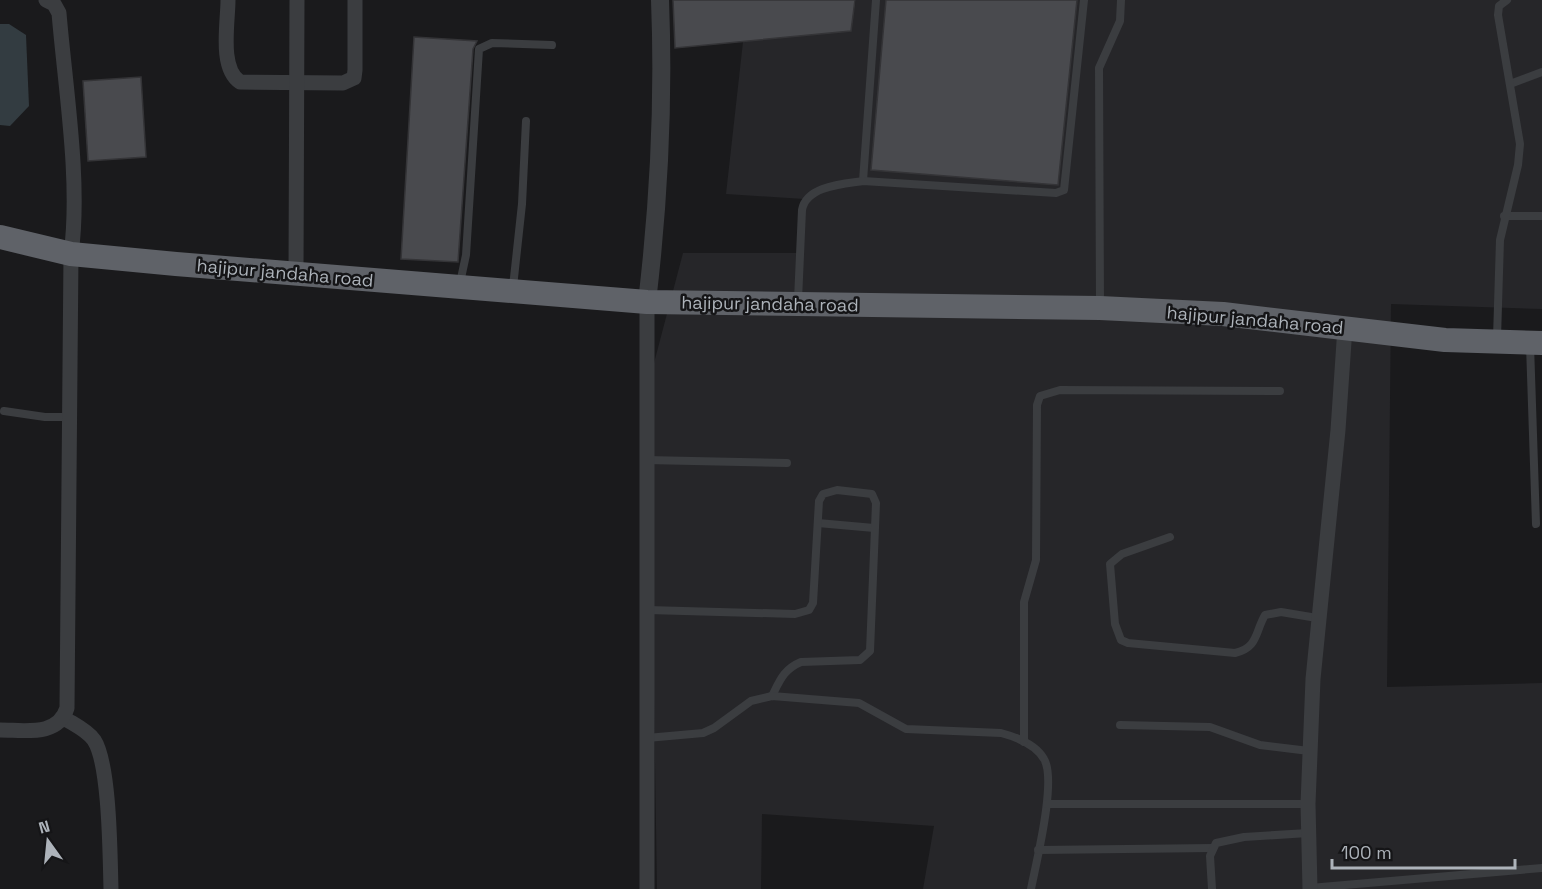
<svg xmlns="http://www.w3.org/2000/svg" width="1542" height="889" font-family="'Space Grotesk',sans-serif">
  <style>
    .built { fill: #262629 }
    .water { fill: #333c41 }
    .building { fill: #494a4e; stroke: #343437; stroke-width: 1.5 }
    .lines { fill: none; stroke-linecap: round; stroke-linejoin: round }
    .service { stroke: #3b3d40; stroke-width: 8 }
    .minor { stroke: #3b3d40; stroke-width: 15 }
    .tertiary { stroke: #3b3d40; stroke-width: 18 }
    .trunk { stroke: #5f6268; stroke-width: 24 }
    .labels { text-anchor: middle; stroke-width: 5; stroke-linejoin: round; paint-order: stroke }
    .street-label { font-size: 18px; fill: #adb3ba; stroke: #151517 }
  </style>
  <rect width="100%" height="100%" fill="#1a1a1c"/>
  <polygon class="built" points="856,0 1542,0 1542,309 1391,304 1387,687 1542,683 1542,889 923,889 934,826 762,814 761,889 657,889 649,382 683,253 801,253 804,199 726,194 745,24 850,31"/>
  <polygon class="water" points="0,24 9,24 26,35 29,106 10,126 0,125"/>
  <g class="building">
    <polygon points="673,0 855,0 851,31 675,48"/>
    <polygon points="886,0 1077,0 1058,185 871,170"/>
    <polygon points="414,37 477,41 473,49 458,262 401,259"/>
    <polygon points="141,77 146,157 88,161 83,81"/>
  </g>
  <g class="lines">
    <g class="service">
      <polyline points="1510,84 1542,72"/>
      <polyline points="863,181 876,0"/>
      <polyline points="1504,216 1542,216"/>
      <polyline points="460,283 466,255 479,49 492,43 552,45"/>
      <polyline points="513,287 522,204 526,121"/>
      <path d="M798,300L802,210C806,186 843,184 863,181L1056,193L1064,190L1084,0"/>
      <polyline points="1100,304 1099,68 1120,21 1121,0"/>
      <polyline points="1497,338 1500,240 1518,165 1520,144 1498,15 1499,6 1507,0"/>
      <polyline points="1530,345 1536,524"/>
      <polyline points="4,411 45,417 70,417"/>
      <polyline points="646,460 787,463"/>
      <polyline points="818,523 874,528"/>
      <path d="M1170,537L1122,554L1110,564L1115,624L1121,640L1128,643L1235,653C1258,648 1255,632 1265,615L1281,612L1317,618"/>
      <path d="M648,610L795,614L809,610L813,603L819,501L823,494L837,490L872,494L876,503L870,651L860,660L801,662C784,669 780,680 772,696"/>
      <polyline points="1120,725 1210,727 1260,745 1309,751"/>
      <path d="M647,738L703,733L714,728L751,701L772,696L859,703L906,729L1001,733C1016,737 1036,745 1044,759C1057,780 1036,863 1031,889"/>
      <polyline points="1024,742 1024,602 1036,560 1037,405 1040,396 1060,390 1280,391"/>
      <polyline points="1047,804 1308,804"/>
      <polyline points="1038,850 1213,848"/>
      <polyline points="1310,888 1542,868"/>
      <polyline points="1212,889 1210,856 1216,843 1244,837 1308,833"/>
    </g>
    <g class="minor">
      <path d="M228,0C228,23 219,68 240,82L343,83L354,78L355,70V0"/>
      <polyline points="296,274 297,0"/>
      <path d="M64,718C73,724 87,730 94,740C110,764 110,858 111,889"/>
      <path d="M0,730C25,730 58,737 67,708L71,254C81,182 65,86 59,13L54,4L46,0"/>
      <polyline points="647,889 647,302"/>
      <polyline points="1310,889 1308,804 1313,679 1338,430 1345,327"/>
    </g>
    <path class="tertiary" d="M647,302C659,201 664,101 660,0"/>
    <polyline class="trunk" points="0,237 71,254 176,264 647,302 1100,308 1223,314 1445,340 1542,343"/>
  </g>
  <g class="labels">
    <g class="street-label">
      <text transform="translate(285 273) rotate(5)" y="6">hajipur jandaha road</text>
      <text transform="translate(770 304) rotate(1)" y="6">hajipur jandaha road</text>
      <text transform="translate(1255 320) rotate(5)" y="6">hajipur jandaha road</text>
    </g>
  </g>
  <g transform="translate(48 841) rotate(345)" stroke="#151517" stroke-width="4.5" paint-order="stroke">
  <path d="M0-4.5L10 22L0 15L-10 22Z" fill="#adb3ba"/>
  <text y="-9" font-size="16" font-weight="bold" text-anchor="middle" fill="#adb3ba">N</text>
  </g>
  <path d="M1332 859v9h183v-9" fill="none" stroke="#adb3ba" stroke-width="3"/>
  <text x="1341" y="859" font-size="18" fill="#adb3ba" stroke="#151517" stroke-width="4.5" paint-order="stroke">100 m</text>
</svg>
